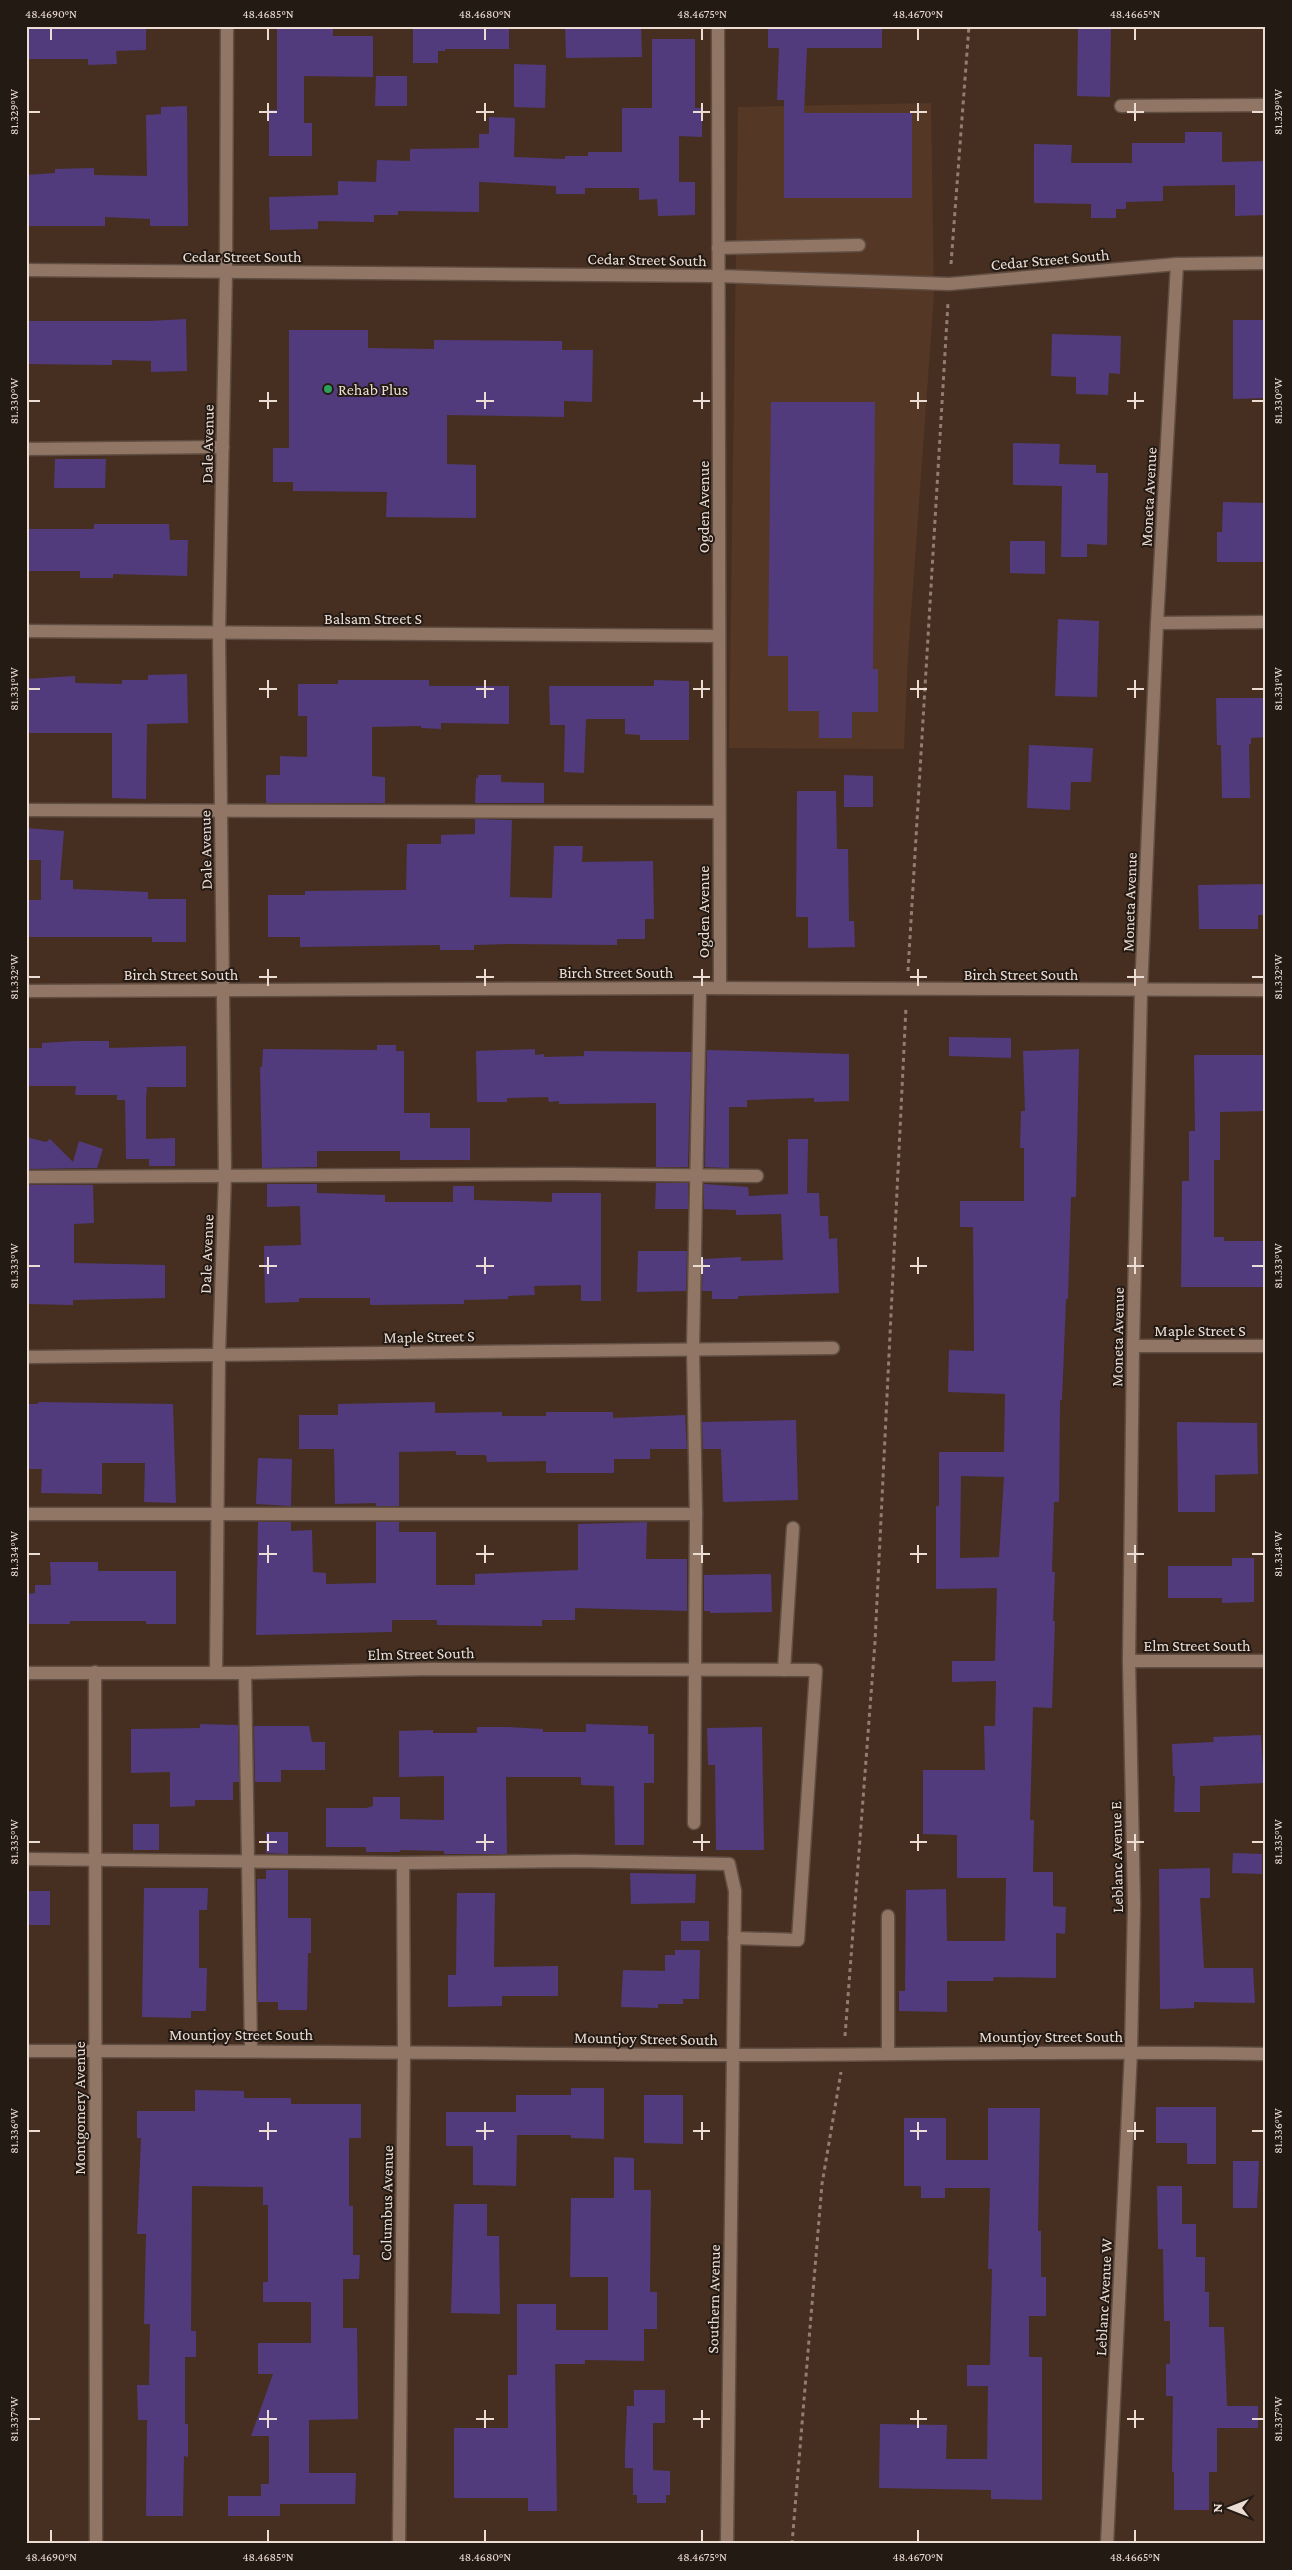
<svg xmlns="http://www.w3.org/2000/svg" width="1292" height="2570" font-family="'Crimson Pro',serif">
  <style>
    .built { fill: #543724 }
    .building { fill: #513b7c; fill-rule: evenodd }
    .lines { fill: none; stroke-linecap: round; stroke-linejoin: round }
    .minor-casing { stroke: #614e42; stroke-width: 15 }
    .path { stroke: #917e72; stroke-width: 3; stroke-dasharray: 4 4; stroke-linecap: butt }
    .minor { stroke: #917666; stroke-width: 12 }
    .ticks { fill: none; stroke: #ecddd4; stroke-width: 2 }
    .leisure-dot { fill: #2e9e5b; stroke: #241a14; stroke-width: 2 }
    .labels { text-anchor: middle; stroke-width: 4; stroke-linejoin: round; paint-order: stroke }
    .street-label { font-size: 16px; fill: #ecddd4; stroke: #241a14 }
    .poi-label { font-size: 16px; fill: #ecddd4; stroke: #241a14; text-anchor: start }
    .neatline { fill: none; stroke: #ecddd4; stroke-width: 2 }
    .ticks-label { font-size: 12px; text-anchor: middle; fill: #ecddd4 }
  </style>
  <rect width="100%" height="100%" fill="#462f21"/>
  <polygon class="built" points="931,103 934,295 908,656 904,749 729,748 738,107"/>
  <g class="building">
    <polygon points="26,26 146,26 146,50 116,51 117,64 88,65 88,59 26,59"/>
    <polygon points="277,26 333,26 333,36 373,36 373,77 304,76 304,123 312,123 312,156 269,156 269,110 277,110"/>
    <polygon points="413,26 509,26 509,49 445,49 445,51 438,51 438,63 413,63"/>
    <polygon points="565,26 641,26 642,57 566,58"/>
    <polygon points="768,26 882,26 882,48 807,48 804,113 912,113 912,198 784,198 784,100 777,100 779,48 768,48"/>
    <polygon points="1078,26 1111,26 1110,97 1077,96"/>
    <polygon points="652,39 695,39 695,108 702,108 702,137 679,136 679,182 695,182 695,215 658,216 657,199 639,200 639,188 585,188 585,194 556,194 556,186 479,182 479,212 398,211 398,215 374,215 374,222 318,221 318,229 270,230 269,197 338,195 338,181 376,182 377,160 410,161 410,149 479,148 479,134 489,134 489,117 515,118 514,157 565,159 565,156 588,156 588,152 622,152 622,108 652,108"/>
    <polygon points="514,64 546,65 545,108 514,107"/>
    <polygon points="376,76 407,76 407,106 375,106"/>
    <polygon points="187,106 188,226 150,226 150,219 105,217 105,226 26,226 26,175 55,173 55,169 94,168 94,175 147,176 146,115 161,114 161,107"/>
    <polygon points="1185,132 1222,132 1222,162 1266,161 1266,215 1235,216 1235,185 1163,186 1163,201 1126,202 1126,209 1116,209 1116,218 1091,218 1091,204 1034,203 1034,144 1072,145 1071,163 1132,163 1132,143 1185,143"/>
    <polygon points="186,319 187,371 151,372 151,361 112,360 112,365 26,364 26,321 149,321"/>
    <polygon points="1233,320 1266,320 1266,398 1233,399"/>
    <polygon points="289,330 368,330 368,348 434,349 434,340 562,341 562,350 593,350 592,402 564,401 564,417 447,415 447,464 476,465 476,518 386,517 387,492 293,491 293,482 273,482 273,448 289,448"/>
    <polygon points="1052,334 1121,336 1120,374 1109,373 1108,395 1076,394 1076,377 1051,376"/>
    <polygon points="771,402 875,402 873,669 878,669 878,712 852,712 852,738 819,738 819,711 788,711 788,656 768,656"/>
    <polygon points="1013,443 1060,444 1059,464 1096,465 1096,473 1108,473 1107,545 1087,544 1087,557 1061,557 1062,486 1013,485"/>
    <polygon points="55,459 106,459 105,488 54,488"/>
    <polygon points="1223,502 1266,503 1266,562 1217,562 1217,532 1222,532"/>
    <polygon points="94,524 169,524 170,540 188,540 187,576 113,574 113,578 80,578 80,571 26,571 26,529 94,529"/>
    <polygon points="1010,541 1045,541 1045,574 1010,573"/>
    <polygon points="1058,619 1099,621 1097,697 1055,696"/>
    <polygon points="187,674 188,723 147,724 146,799 112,798 112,733 26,733 26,679 75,676 75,683 122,684 122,680 148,680 148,675"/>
    <polygon points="338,680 429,680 429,686 509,686 509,724 441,723 441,729 421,728 421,726 372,727 372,776 385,777 385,803 266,803 266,775 280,775 280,756 307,757 307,716 298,716 298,684 338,684"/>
    <polygon points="654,680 689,681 689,740 640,740 640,735 625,734 625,719 586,719 584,773 564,772 565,725 550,725 549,686 654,686"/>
    <polygon points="1216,698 1266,698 1266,737 1251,738 1251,744 1249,744 1250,798 1222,798 1221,745 1217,745"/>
    <polygon points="1029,745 1093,748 1091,782 1071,782 1070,810 1027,808"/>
    <polygon points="478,775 501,775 501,782 544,783 544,803 475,803 476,778 478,778"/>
    <polygon points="844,775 873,776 873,807 844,807"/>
    <polygon points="797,791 836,791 837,849 848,849 849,921 854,921 855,947 808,948 808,917 796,917"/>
    <polygon points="475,819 512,820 510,897 552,898 554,846 583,846 582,862 653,861 654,919 645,919 645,939 617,939 617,945 511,944 474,945 474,950 440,950 440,945 300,947 300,937 268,937 268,895 305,895 305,891 406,890 407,844 441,844 441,835 475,834"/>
    <polygon points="26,828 64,831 60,880 73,880 73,889 148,892 148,899 186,899 186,942 152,942 152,937 26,937 26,900 41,900 41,860 26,860"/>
    <polygon points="1266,884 1266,915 1258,915 1258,929 1199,929 1198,885"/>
    <polygon points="949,1037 1011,1038 1011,1058 949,1056"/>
    <polygon points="76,1041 109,1041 109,1048 186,1046 186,1087 147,1087 146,1099 146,1139 175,1138 175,1166 149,1166 149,1159 126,1159 125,1100 117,1100 117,1095 75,1095 76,1086 26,1086 26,1048 42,1048 42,1043"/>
    <polygon points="377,1045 396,1045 396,1051 404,1051 404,1113 430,1113 430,1128 470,1128 470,1160 400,1160 400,1151 317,1151 317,1167 262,1168 260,1067 262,1067 263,1049 377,1050"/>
    <polygon points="535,1049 535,1055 544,1054 544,1057 584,1056 584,1051 691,1052 688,1167 656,1167 656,1103 559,1104 559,1101 549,1102 548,1097 507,1098 507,1102 477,1102 476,1051"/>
    <path d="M1079,1049L1076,1197H1071L1068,1299H1066L1062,1400H1060L1059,1502H1054L1052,1572H1055L1053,1621H1055L1052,1708L1033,1707L1030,1820H1034L1033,1872H1053V1906L1066,1907L1065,1934L1056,1933V1978L994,1977L993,1981H947V2012L899,2011V1991H905L906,1890L946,1889L947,1941H1005L1006,1878H957V1835L923,1834V1770H985L984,1726H995L996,1681L952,1682V1661H995L997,1588L936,1589V1506H939V1452H1004L1005,1394L948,1392L949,1350L974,1351L973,1227H960V1201H1024V1148H1020L1021,1111H1025L1023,1051ZM961,1476L1004,1477L999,1557L960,1558Z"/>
    <polygon points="707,1050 849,1054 849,1101 814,1102 814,1098 747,1100 747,1107 729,1107 729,1168 705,1167"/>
    <polygon points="1194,1055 1266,1055 1266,1111 1220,1112 1220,1160 1214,1160 1214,1237 1224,1237 1224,1241 1266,1241 1266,1287 1181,1287 1182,1181 1189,1181 1189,1131 1195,1131"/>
    <polygon points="26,1137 46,1142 50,1139 73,1162 79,1141 103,1149 97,1168 26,1169"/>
    <polygon points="788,1139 808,1139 807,1193 819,1193 820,1216 828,1216 829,1239 837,1238 839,1293 738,1296 738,1299 712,1299 712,1291 702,1291 703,1259 741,1257 741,1261 783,1260 781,1214 736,1215 736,1210 704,1209 704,1184 748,1187 749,1196 788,1194"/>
    <polygon points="656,1183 688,1183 688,1209 655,1209"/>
    <polygon points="267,1184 317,1184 317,1193 385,1195 385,1202 453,1202 453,1186 474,1186 474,1200 552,1202 552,1193 601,1193 601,1301 581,1301 581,1285 534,1286 535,1295 508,1296 508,1299 464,1300 464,1304 370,1305 370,1298 299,1298 299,1302 265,1303 264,1246 301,1245 300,1206 267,1207"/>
    <polygon points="26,1185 93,1185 94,1223 74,1224 74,1263 165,1265 165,1298 73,1300 73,1305 26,1304"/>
    <polygon points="638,1251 687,1251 686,1291 637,1292"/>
    <polygon points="38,1402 173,1404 176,1503 144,1502 145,1463 102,1463 102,1494 41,1493 42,1469 26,1469 26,1404 38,1404"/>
    <polygon points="435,1402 435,1413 502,1412 502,1416 546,1416 546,1412 613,1412 613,1418 685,1415 687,1449 650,1449 650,1459 614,1459 614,1473 546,1473 546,1461 487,1462 486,1455 456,1455 456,1451 399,1452 399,1506 376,1506 376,1503 335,1504 334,1449 299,1449 299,1415 338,1415 338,1404"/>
    <polygon points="796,1420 798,1500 723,1502 721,1449 703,1449 702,1422"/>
    <polygon points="1177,1422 1257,1423 1258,1474 1215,1475 1215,1512 1178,1512"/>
    <polygon points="258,1458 292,1459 291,1506 256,1504"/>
    <polygon points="258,1522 291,1522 291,1531 312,1530 313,1572 326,1573 326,1584 376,1583 376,1522 399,1522 399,1532 436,1532 436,1585 475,1585 475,1574 578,1570 578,1524 647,1522 646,1559 687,1559 687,1611 575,1608 575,1620 542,1620 542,1626 437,1625 437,1620 392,1620 392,1632 256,1635"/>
    <polygon points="1232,1558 1254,1558 1254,1602 1222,1603 1222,1598 1168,1598 1168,1566 1232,1566"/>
    <polygon points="50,1562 98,1562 98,1571 176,1571 176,1624 146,1624 146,1621 70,1621 70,1624 26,1624 26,1594 35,1593 35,1585 51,1585"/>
    <polygon points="771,1574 772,1612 710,1613 710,1611 704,1611 704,1575"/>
    <polygon points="200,1724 238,1725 239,1782 233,1782 233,1800 195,1800 195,1806 170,1807 170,1772 131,1773 131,1729 200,1728"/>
    <polygon points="586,1724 648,1726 648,1734 654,1734 654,1783 644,1783 644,1845 615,1845 614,1786 581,1785 581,1777 506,1777 507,1854 444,1854 444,1851 400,1850 400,1852 366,1852 366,1847 326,1847 326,1808 366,1808 373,1806 373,1797 400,1797 400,1819 444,1820 444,1776 399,1777 399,1731 433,1730 433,1733 477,1733 477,1727 506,1727 543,1729 543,1732 586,1732"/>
    <polygon points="254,1726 309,1726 312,1742 325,1742 325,1770 281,1770 281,1782 255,1782"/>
    <polygon points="762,1727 764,1850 716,1850 715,1765 708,1765 707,1728"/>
    <polygon points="1261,1735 1264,1783 1200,1786 1200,1812 1174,1812 1175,1776 1173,1776 1172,1744 1214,1742 1213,1737"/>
    <rect x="133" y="1824" width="26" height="26"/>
    <polygon points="266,1832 288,1832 288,1854 266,1853"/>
    <polygon points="1233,1853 1262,1854 1262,1874 1232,1873"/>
    <polygon points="1210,1868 1210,1898 1200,1898 1204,1968 1253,1968 1255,2003 1194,2002 1194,2008 1160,2009 1159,1869"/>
    <polygon points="266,1870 288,1870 288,1918 311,1918 311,1953 308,1953 307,2010 278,2010 278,2002 258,2002 257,1879 266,1879"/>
    <polygon points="630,1873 696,1874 695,1903 631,1904"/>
    <polygon points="144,1888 208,1888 207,1910 199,1910 199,1968 207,1968 206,2011 191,2011 191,2018 142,2017"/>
    <rect x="26" y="1891" width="24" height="34"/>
    <polygon points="457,1893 495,1893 494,1967 558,1966 558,1996 502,1996 502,2006 448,2007 448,1975 456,1975"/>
    <rect x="681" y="1921" width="28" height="20"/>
    <polygon points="675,1950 700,1950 699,1999 683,1999 683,2004 658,2004 658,2008 621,2007 623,1970 665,1971 665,1955 675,1955"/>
    <polygon points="571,2088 604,2088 604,2139 571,2138 571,2135 517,2135 516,2186 473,2185 473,2146 446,2146 446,2112 516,2112 516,2095 571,2095"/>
    <polygon points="195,2090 244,2091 244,2098 291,2098 291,2104 361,2104 361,2138 349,2138 349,2206 353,2206 353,2255 360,2255 359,2279 343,2279 343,2328 357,2328 358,2419 309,2420 309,2473 356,2473 355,2504 280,2504 280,2516 228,2516 228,2496 261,2496 261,2484 269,2484 269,2436 251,2436 273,2374 258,2374 258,2343 311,2343 311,2302 263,2302 263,2282 268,2282 268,2205 263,2205 263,2187 192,2186 191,2331 196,2331 196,2357 185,2357 185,2424 188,2424 188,2457 184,2456 183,2516 146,2516 147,2420 138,2420 137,2385 149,2385 150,2324 144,2324 146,2234 137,2234 141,2138 137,2138 137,2111 195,2111"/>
    <polygon points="644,2095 683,2095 683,2144 644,2143"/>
    <polygon points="1156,2107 1216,2107 1216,2164 1187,2164 1187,2143 1156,2143"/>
    <polygon points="988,2108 1040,2108 1038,2231 1041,2231 1041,2277 1046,2277 1046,2316 1029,2316 1029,2357 1042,2357 1042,2500 991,2499 991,2490 879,2488 880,2424 947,2425 946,2459 987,2459 988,2386 967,2386 967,2365 990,2365 992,2269 988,2269 990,2188 945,2188 945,2198 921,2198 921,2186 904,2186 904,2118 946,2118 946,2160 988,2160"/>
    <polygon points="614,2157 634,2158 634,2190 651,2190 650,2292 657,2292 657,2329 644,2329 644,2361 585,2360 585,2364 555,2364 557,2511 528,2511 528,2498 454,2498 454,2428 508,2428 508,2375 517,2375 517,2304 556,2304 556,2330 608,2330 608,2277 570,2277 571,2198 614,2198"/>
    <polygon points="1233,2161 1259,2161 1257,2208 1233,2208"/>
    <polygon points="1157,2186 1182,2186 1182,2224 1196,2224 1196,2257 1205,2257 1205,2292 1209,2292 1209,2327 1224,2327 1227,2406 1258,2406 1258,2428 1217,2428 1217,2472 1209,2472 1209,2510 1174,2510 1174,2472 1172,2472 1173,2396 1166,2396 1166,2364 1170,2364 1170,2321 1164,2321 1163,2249 1158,2249"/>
    <polygon points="454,2204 487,2204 487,2236 499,2236 500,2314 451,2313"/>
    <polygon points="634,2390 665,2390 665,2423 653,2423 653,2470 670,2471 670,2495 666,2495 666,2503 637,2503 637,2495 633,2495 633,2468 625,2468 625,2453 627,2406 634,2406"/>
  </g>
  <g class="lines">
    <g class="minor-casing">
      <g id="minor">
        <polyline points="718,26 720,988"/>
        <polyline points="1121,106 1266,105"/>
        <polyline points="718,248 859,245"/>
        <polyline points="26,270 718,276 949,284 1177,264 1266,263"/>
        <polyline points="26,449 223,447"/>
        <polyline points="1157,623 1266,622"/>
        <polyline points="26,631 719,636"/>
        <polyline points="26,810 719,812"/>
        <polyline points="26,991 700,988 1266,990"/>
        <polyline points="26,1177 569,1174 757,1176"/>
        <polyline points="1133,1346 1266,1346"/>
        <polyline points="26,1357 833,1348"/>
        <polyline points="26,1514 696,1514"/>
        <polyline points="1129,1661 1266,1661"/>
        <polyline points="784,1670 793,1528"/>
        <polyline points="95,1672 96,2544"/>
        <polyline points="26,1673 245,1673 433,1669 816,1670 798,1940 734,1938"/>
        <polyline points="216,1673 219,1354 225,1175 219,633 226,272 227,26"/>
        <polyline points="245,1673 251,2050"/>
        <polyline points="694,1823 696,1514 693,1349 700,988"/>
        <polyline points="26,1859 403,1863 576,1861 729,1864 735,1891 727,2544"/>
        <polyline points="888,1916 888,2053"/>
        <path d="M26,2051C261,2050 495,2054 730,2055C909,2055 1087,2050 1266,2054"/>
        <polyline points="399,2544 404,2051 403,1863"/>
        <polyline points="1107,2544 1131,2051 1134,1905 1129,1661 1133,1346 1141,991 1157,623 1177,264"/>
      </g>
    </g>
    <g class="path">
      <polyline points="951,264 969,26"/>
      <polyline points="908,971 948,303"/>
      <polyline points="845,2036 875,1642 906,1007"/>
      <polyline points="792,2544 822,2184 841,2072"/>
    </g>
    <use href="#minor" class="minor"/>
  </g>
  <path class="ticks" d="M51,28V40M268,28V40M485,28V40M702,28V40M918,28V40M1135,28V40M268,103V121M485,103V121M702,103V121M918,103V121M1135,103V121M28,112H40M259,112H277M476,112H494M693,112H710M910,112H927M1127,112H1144M1252,112H1264M268,392V409M485,392V409M702,392V409M918,392V409M1135,392V409M28,401H40M259,401H277M476,401H494M693,401H710M910,401H927M1127,401H1144M1252,401H1264M268,680V698M485,680V698M702,680V698M918,680V698M1135,680V698M28,689H40M259,689H277M476,689H494M693,689H710M910,689H927M1127,689H1144M1252,689H1264M268,969V986M485,969V986M702,969V986M918,969V986M1135,969V986M28,977H40M259,977H277M476,977H494M693,977H710M910,977H927M1127,977H1144M1252,977H1264M268,1257V1274M485,1257V1274M702,1257V1274M918,1257V1274M1135,1257V1274M28,1266H40M259,1266H277M476,1266H494M693,1266H710M910,1266H927M1127,1266H1144M1252,1266H1264M268,1545V1563M485,1545V1563M702,1545V1563M918,1545V1563M1135,1545V1563M28,1554H40M259,1554H277M476,1554H494M693,1554H710M910,1554H927M1127,1554H1144M1252,1554H1264M268,1834V1851M485,1834V1851M702,1834V1851M918,1834V1851M1135,1834V1851M28,1842H40M259,1842H277M476,1842H494M693,1842H710M910,1842H927M1127,1842H1144M1252,1842H1264M268,2122V2140M485,2122V2140M702,2122V2140M918,2122V2140M1135,2122V2140M28,2131H40M259,2131H277M476,2131H494M693,2131H710M910,2131H927M1127,2131H1144M1252,2131H1264M268,2410V2428M485,2410V2428M702,2410V2428M918,2410V2428M1135,2410V2428M28,2419H40M259,2419H277M476,2419H494M693,2419H710M910,2419H927M1127,2419H1144M1252,2419H1264M51,2530V2542M268,2530V2542M485,2530V2542M702,2530V2542M918,2530V2542M1135,2530V2542"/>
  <circle class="leisure-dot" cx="328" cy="389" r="5"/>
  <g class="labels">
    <g class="street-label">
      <text x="242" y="262">Cedar Street South</text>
      <text transform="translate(647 259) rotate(1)" y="6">Cedar Street South</text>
      <text transform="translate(1050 259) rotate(-5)" y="6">Cedar Street South</text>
      <text transform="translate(207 444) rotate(-89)" y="6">Dale Avenue</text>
      <text transform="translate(1148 497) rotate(-87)" y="6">Moneta Avenue</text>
      <text transform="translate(703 507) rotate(-90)" y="6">Ogden Avenue</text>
      <text x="373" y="624">Balsam Street S</text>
      <text transform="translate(205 850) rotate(-91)" y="6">Dale Avenue</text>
      <text transform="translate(1129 902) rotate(-88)" y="6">Moneta Avenue</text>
      <text transform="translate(703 912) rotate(-90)" y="6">Ogden Avenue</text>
      <text x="616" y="978">Birch Street South</text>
      <text x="181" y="980">Birch Street South</text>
      <text x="1021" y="980">Birch Street South</text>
      <text transform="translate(206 1254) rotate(-88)" y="6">Dale Avenue</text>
      <text x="1200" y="1336">Maple Street S</text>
      <text transform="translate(429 1336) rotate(-1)" y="6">Maple Street S</text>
      <text transform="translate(1117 1337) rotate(-89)" y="6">Moneta Avenue</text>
      <text x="1197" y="1651">Elm Street South</text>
      <text transform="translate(421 1653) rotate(-1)" y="6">Elm Street South</text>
      <text transform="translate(1116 1857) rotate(-91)" y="6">Leblanc Avenue E</text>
      <text x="241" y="2040">Mountjoy Street South</text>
      <text x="1051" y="2042">Mountjoy Street South</text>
      <text transform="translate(646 2038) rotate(1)" y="6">Mountjoy Street South</text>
      <text transform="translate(79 2108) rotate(-90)" y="6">Montgomery Avenue</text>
      <text transform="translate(386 2203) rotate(-89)" y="6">Columbus Avenue</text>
      <text transform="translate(1103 2297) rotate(-87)" y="6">Leblanc Avenue W</text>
      <text transform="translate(713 2299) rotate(-89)" y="6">Southern Avenue</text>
    </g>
    <g class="poi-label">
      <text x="338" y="395">Rehab Plus</text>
    </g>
  </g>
  <rect width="1292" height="2570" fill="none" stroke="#241a14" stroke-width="55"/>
  <g transform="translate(1230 2508) rotate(270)" stroke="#241a14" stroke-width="4" paint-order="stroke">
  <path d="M0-4L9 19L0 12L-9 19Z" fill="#ecddd4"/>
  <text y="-8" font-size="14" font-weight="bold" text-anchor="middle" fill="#ecddd4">N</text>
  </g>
  <rect x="28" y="28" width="1236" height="2514" class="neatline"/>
  <g class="ticks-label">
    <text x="51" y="18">48.4690°N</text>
    <text x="268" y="18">48.4685°N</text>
    <text x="485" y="18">48.4680°N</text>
    <text x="702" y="18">48.4675°N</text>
    <text x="918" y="18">48.4670°N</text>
    <text x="1135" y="18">48.4665°N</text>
    <text transform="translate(1278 112) rotate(-90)" y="4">81.329°W</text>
    <text transform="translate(14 112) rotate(-90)" y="4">81.329°W</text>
    <text transform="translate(1278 401) rotate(-90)" y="4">81.330°W</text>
    <text transform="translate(14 401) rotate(-90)" y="4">81.330°W</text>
    <text transform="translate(1278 689) rotate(-90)" y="4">81.331°W</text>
    <text transform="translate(14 689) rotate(-90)" y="4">81.331°W</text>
    <text transform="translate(1278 977) rotate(-90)" y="4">81.332°W</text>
    <text transform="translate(14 977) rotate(-90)" y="4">81.332°W</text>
    <text transform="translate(1278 1266) rotate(-90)" y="4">81.333°W</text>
    <text transform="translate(14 1266) rotate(-90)" y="4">81.333°W</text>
    <text transform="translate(1278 1554) rotate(-90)" y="4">81.334°W</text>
    <text transform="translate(14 1554) rotate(-90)" y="4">81.334°W</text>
    <text transform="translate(14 1842) rotate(-90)" y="4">81.335°W</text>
    <text transform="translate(1278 1842) rotate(-90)" y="4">81.335°W</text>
    <text transform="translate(14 2131) rotate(-90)" y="4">81.336°W</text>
    <text transform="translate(1278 2131) rotate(-90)" y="4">81.336°W</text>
    <text transform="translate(14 2419) rotate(-90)" y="4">81.337°W</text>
    <text transform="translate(1278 2419) rotate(-90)" y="4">81.337°W</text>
    <text x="51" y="2561">48.4690°N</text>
    <text x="268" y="2561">48.4685°N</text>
    <text x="485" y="2561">48.4680°N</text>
    <text x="702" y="2561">48.4675°N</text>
    <text x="918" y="2561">48.4670°N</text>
    <text x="1135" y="2561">48.4665°N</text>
  </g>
</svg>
